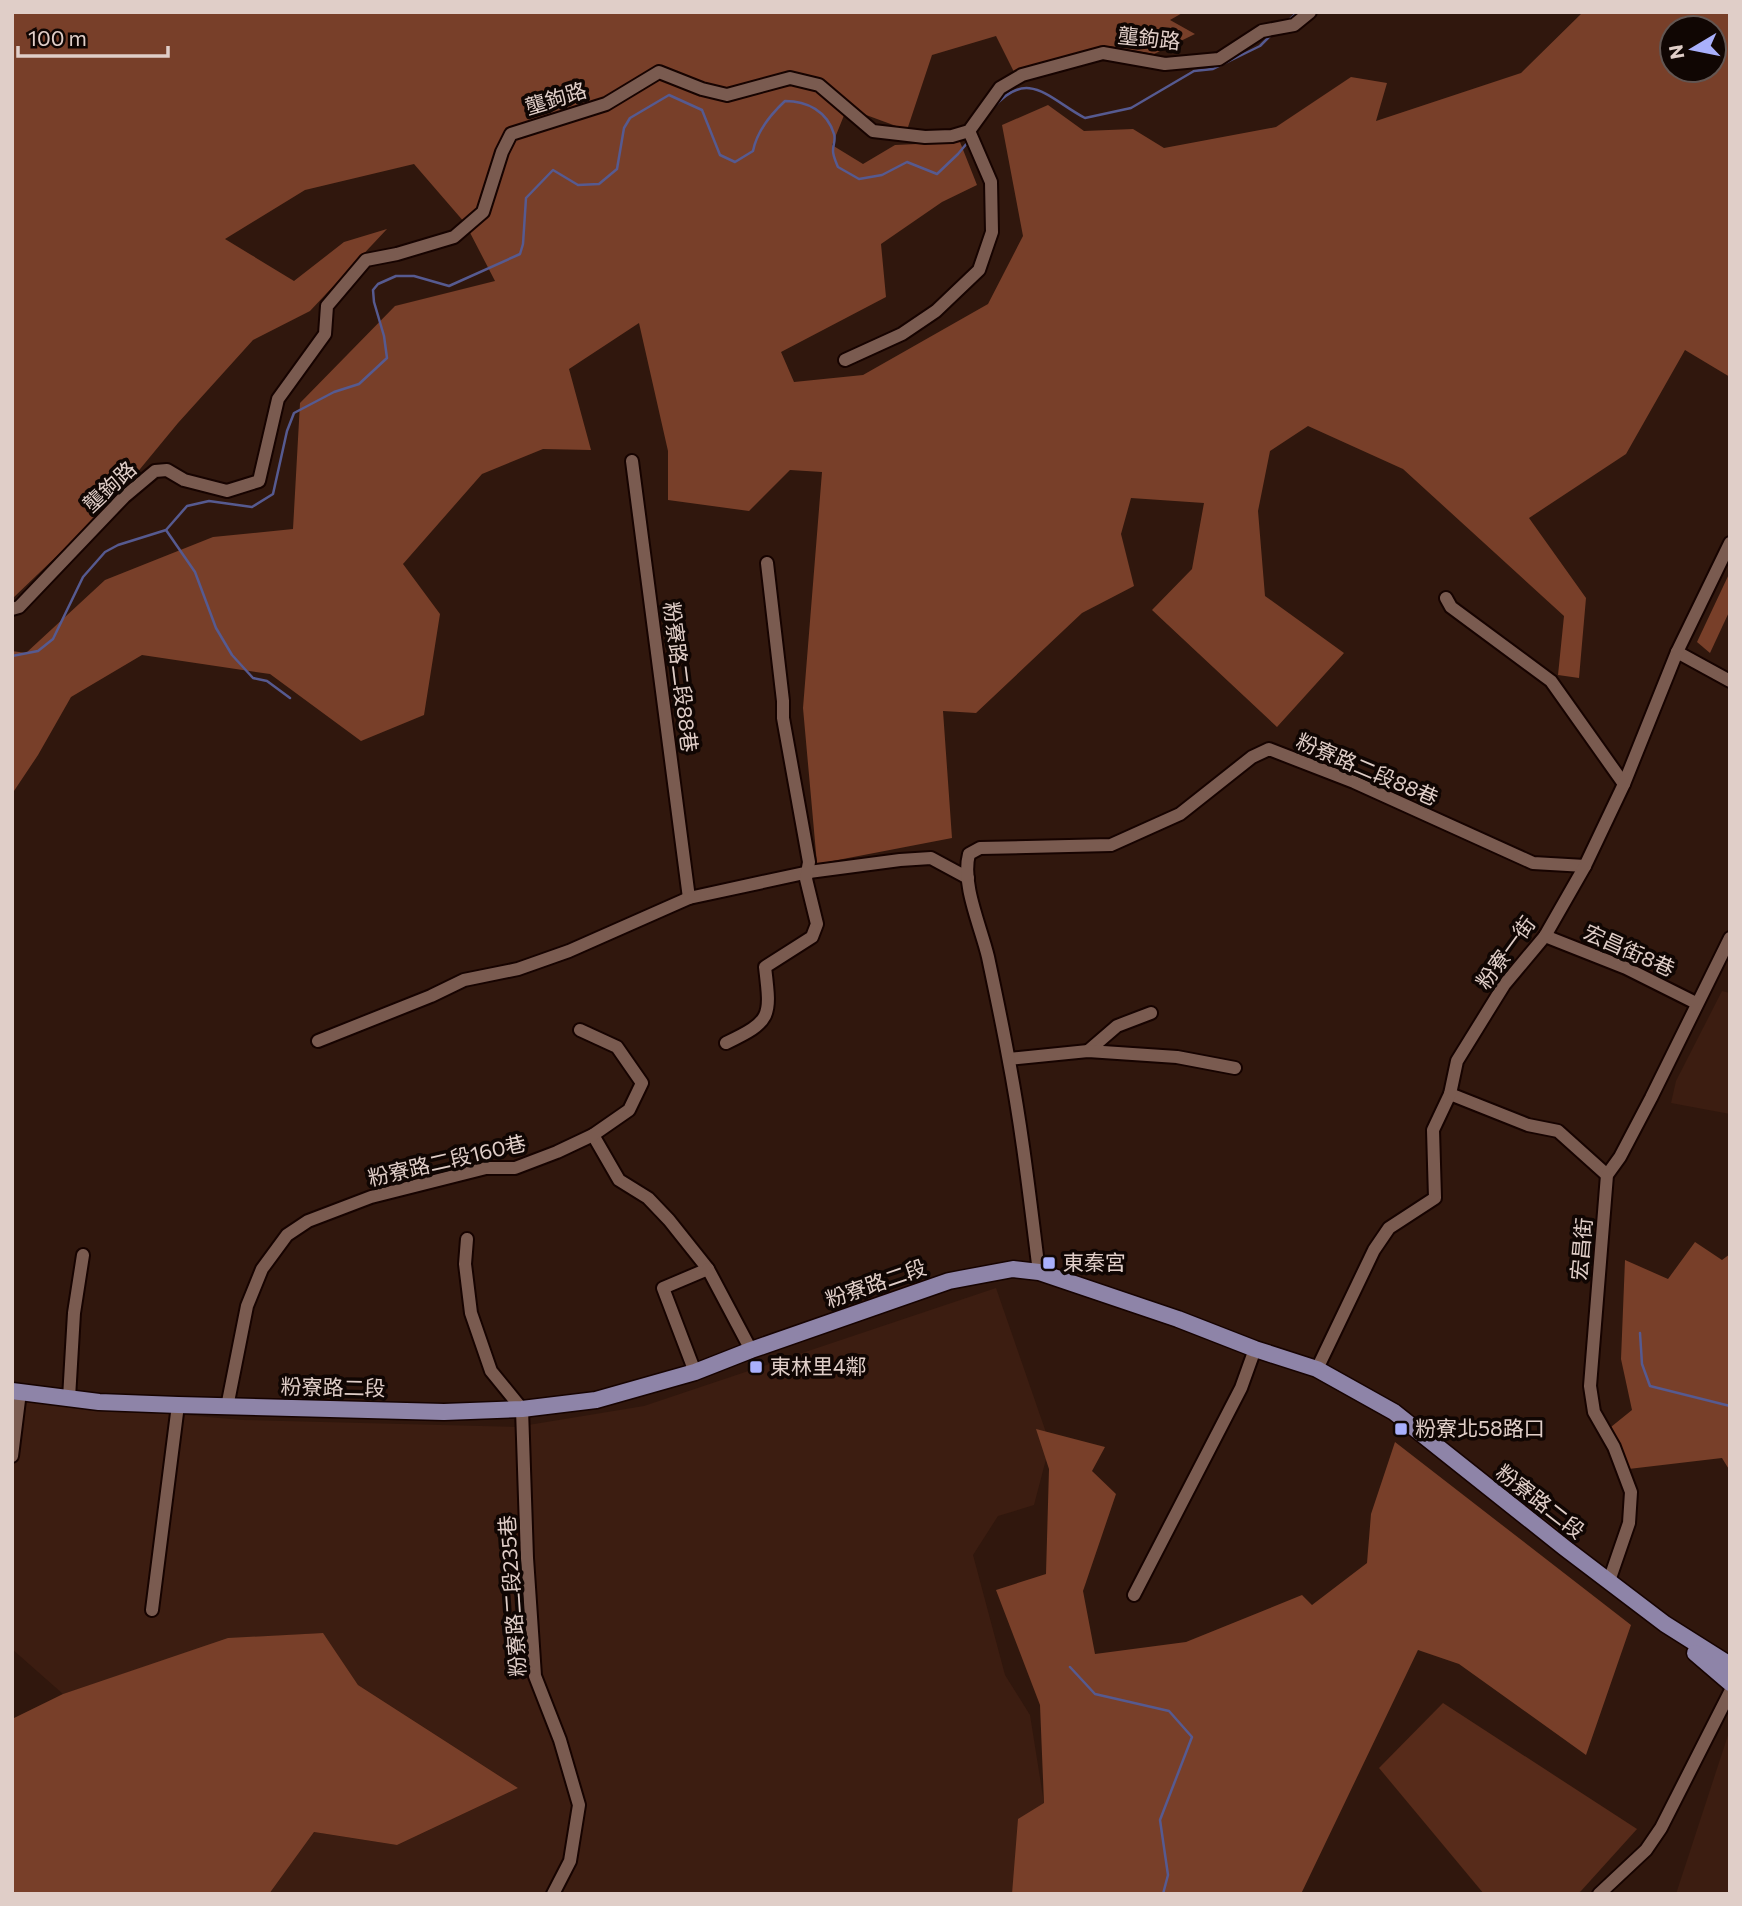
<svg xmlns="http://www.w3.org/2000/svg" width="1742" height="1906" font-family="Commissioner,'Noto Sans TC',sans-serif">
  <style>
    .built { fill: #3c1d11 }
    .green { fill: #572b1a }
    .forest { fill: #783f29; fill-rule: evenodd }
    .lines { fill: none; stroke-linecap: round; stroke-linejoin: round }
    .stream { stroke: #565a90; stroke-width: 2.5 }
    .minor-casing { stroke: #160300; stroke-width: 16 }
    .major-casing { stroke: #160300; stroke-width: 19 }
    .minor { stroke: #7a5b50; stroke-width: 12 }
    .major { stroke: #8e84a8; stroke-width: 16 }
    .poi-dot { fill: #a9b0fc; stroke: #100603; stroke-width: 2.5 }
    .labels { text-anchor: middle; stroke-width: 7; stroke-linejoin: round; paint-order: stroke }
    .street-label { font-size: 21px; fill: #e0cec8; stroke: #100603 }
    .poi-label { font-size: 21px; fill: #e0cec8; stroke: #100603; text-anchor: start }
  </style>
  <rect width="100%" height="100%" fill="#30170d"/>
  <g class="built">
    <polygon points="1722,991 1730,993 1730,1114 1671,1103 1676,1081"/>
    <polygon points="996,1288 1050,1444 1034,1505 998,1516 973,1555 1005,1675 1030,1715 1044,1803 1012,1894 269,1894 314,1832 397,1845 518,1788 358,1685 322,1633 228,1639 63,1694 12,1649 12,1400 242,1420 516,1427 644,1406"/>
    <polygon points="1730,1729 1730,1894 1676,1894"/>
  </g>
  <polygon class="green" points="1443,1703 1637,1829 1581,1891 1577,1894 1484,1894 1379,1768"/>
  <g class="forest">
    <path d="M12,12H1184L1170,20L1195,34L1154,54L1110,46L1014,72L996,36L932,55L907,130L847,108L832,145L863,164L895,145L960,142L977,185L942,202L881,244L886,297L781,352L794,382L863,375L988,304L1023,236L1002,125L1048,105L1084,131L1133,129L1164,148L1276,127L1351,77L1387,83L1376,121L1521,73L1583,12H1730V377L1685,350L1626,454L1529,518L1586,598L1579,678L1558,675L1564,616L1403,469L1308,426L1270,451L1258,511L1265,596L1344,653L1277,727L1152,610L1192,569L1204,503L1131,498L1121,534L1134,586L1082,613L976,713L943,711L952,838L817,864L803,708L822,472L790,470L749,511L668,500V451L639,323L569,369L591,450L543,449L482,474L403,564L440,614L424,715L361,741L270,674L142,655L71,697L38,755L12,794V651L26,653L105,580L213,537L293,529L300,403L395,306L495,281L465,223L414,164L305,190L225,239L294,281L344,242L387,229L310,311L253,340L178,423L112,503L12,599ZM1672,28H1714V70H1672Z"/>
    <polygon points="1730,572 1730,610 1710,653 1697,642"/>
    <polygon points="1695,1242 1722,1260 1730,1254 1730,1471 1722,1458 1620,1470 1606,1431 1632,1410 1621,1359 1625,1260 1668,1279"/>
    <polygon points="1036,1429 1105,1447 1092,1471 1116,1494 1083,1591 1095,1654 1186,1642 1302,1595 1312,1605 1367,1563 1371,1514 1395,1442 1631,1625 1586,1755 1459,1664 1418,1650 1301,1894 1012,1894 1018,1819 1044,1803 1040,1705 996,1590 1046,1574 1049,1469"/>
    <polygon points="323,1633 358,1685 518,1788 397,1845 314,1832 269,1894 12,1894 12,1719 63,1694 228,1638"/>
  </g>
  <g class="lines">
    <g class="stream">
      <polyline points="1289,20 1298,12"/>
      <path d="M993,108C1028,67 1049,99 1085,118L1131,108L1194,71L1213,69L1260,46L1273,33"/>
      <polyline points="166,530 195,572 216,628 232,655 253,678 267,681 290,698"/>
      <path d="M12,656L38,651L53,639L83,577L105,552L118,545L166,530L187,506L209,501L252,507L273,494L287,431L294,413L334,392L359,384L387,358L384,336L374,302L373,290L378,284L396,276H414L449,286L520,254L523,244L526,198L553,170L578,185L599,184L617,169L624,128L630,118L669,95L702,110L720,155L735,162L753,151C757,131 771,114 785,101C807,101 827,111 834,134C836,140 833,144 833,151C833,156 836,162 838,167L859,179L882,175L907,162L937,174L958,154L968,142"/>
      <polyline points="1640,1333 1642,1364 1650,1386 1730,1406"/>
      <polyline points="1070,1667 1095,1694 1169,1711 1192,1737 1160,1820 1168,1875 1163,1894"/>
    </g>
    <g class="minor-casing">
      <g id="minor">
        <polyline points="845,360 902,334 936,311 979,270 992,232 991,182 969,131"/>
        <polyline points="632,461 689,898"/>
        <polyline points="1446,598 1451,607 1551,681 1624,784"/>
        <polyline points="12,609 19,607 124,497 155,471 167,470 184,480 227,491 259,481 278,399 325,334 327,306 366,260 397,254 454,237 483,212 502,152 511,134 606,104 659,72 702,89 727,95 790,78 819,85 873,131 925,137 952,136 969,131 1000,88 1022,75 1103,53 1165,64 1219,59 1262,31 1294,25 1310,12"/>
        <polyline points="1677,652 1730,681"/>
        <polyline points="1545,936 1626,968 1696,1003"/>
        <polyline points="318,1041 431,996 464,980 518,969 569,951 689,898 809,872 900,860 931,858 968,878"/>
        <path d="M726,1043C772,1021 771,1017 765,967L812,937L817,924L806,879L809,862L783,718V701L767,563"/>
        <polyline points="1088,1051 1117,1026 1151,1013"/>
        <polyline points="1009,1059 1088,1051 1177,1057 1235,1068"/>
        <polyline points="1450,1094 1528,1125 1558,1131 1607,1175"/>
        <polyline points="593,1135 619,1180 648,1198 669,1220 708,1269 663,1288 695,1372"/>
        <polyline points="467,1239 465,1264 471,1313 491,1371 522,1409 527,1558 535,1676 560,1740 579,1805 570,1861 553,1894"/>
        <polyline points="708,1269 751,1350"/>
        <path d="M1039,1272C1030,1200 1022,1128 1008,1056C1002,1023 995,990 988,957C981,927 961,884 969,854L980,848L1111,845L1180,814L1252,757L1269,749L1354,782L1533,863L1585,866"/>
        <polyline points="1317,1369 1374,1250 1389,1228 1435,1198 1433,1130 1450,1094 1457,1061 1504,985 1545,936 1585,866 1624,784 1677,652 1730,543"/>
        <polyline points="69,1398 74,1313 83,1255"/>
        <polyline points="227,1407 247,1306 262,1269 287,1235 308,1221 371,1197 486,1168 515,1168 557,1152 593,1135 629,1110 642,1083 617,1047 580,1030"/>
        <polyline points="12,1456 20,1392"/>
        <polyline points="1609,1581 1629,1523 1631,1492 1614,1447 1594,1412 1590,1386 1607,1175 1620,1157 1651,1098 1730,938"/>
        <polyline points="1134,1595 1241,1388 1255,1349"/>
        <polyline points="152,1610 178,1405"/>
        <polyline points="1599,1894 1646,1850 1661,1828 1730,1692"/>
      </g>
    </g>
    <g class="major-casing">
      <g id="major">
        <polyline points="12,1391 99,1402 178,1405 444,1412 522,1409 596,1400 695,1372 751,1350 949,1281 1013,1269 1039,1272 1178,1319 1255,1349 1317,1369 1394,1412 1565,1548 1665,1624 1730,1665"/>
        <polyline points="1695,1653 1730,1683"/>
      </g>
    </g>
    <use href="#minor" class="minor"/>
    <use href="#major" class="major"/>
  </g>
  <g class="poi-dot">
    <rect x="1042" y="1256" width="14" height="14" rx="3.5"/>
    <rect x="749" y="1360" width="14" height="14" rx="3.5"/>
    <rect x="1394" y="1422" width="14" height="14" rx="3.5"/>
  </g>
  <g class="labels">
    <g class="street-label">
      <text transform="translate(1149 39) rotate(6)" y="7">壟鉤路</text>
      <text transform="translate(556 99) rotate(-17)" y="7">壟鉤路</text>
      <text transform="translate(110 487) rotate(-43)" y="7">壟鉤路</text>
      <text transform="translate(680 677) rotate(83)" y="7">粉寮路二段88巷</text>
      <text transform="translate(1367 770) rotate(23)" y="7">粉寮路二段88巷</text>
      <text transform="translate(1629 951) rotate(24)" y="7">宏昌街8巷</text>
      <text transform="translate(1506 953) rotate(-54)" y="7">粉寮一街</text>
      <text transform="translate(447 1161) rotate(-13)" y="7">粉寮路二段160巷</text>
      <text transform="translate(1582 1249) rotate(-85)" y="7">宏昌街</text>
      <text transform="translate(876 1284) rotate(-19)" y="7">粉寮路二段</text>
      <text transform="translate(333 1388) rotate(1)" y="7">粉寮路二段</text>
      <text transform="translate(1540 1502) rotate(38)" y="7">粉寮路二段</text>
      <text transform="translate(513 1596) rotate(-94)" y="7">粉寮路二段235巷</text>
    </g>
    <g class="poi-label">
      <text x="1063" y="1270">東秦宮</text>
      <text x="770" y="1374">東林里4鄰</text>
      <text x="1415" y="1436">粉寮北58路口</text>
    </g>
  </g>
  <rect width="1742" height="1906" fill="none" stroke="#e0cec8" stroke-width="28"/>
  <g transform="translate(1693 49) rotate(260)"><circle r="33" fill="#100603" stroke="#635652" stroke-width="2"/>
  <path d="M0-5L12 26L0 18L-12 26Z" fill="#a9b0fc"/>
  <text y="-10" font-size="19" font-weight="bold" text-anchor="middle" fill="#e0cec8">N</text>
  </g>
  <path d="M18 46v10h150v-10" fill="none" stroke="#e0cec8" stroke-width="3.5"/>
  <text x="28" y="46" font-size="21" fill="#e0cec8" stroke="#100603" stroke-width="5" paint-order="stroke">100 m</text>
</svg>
